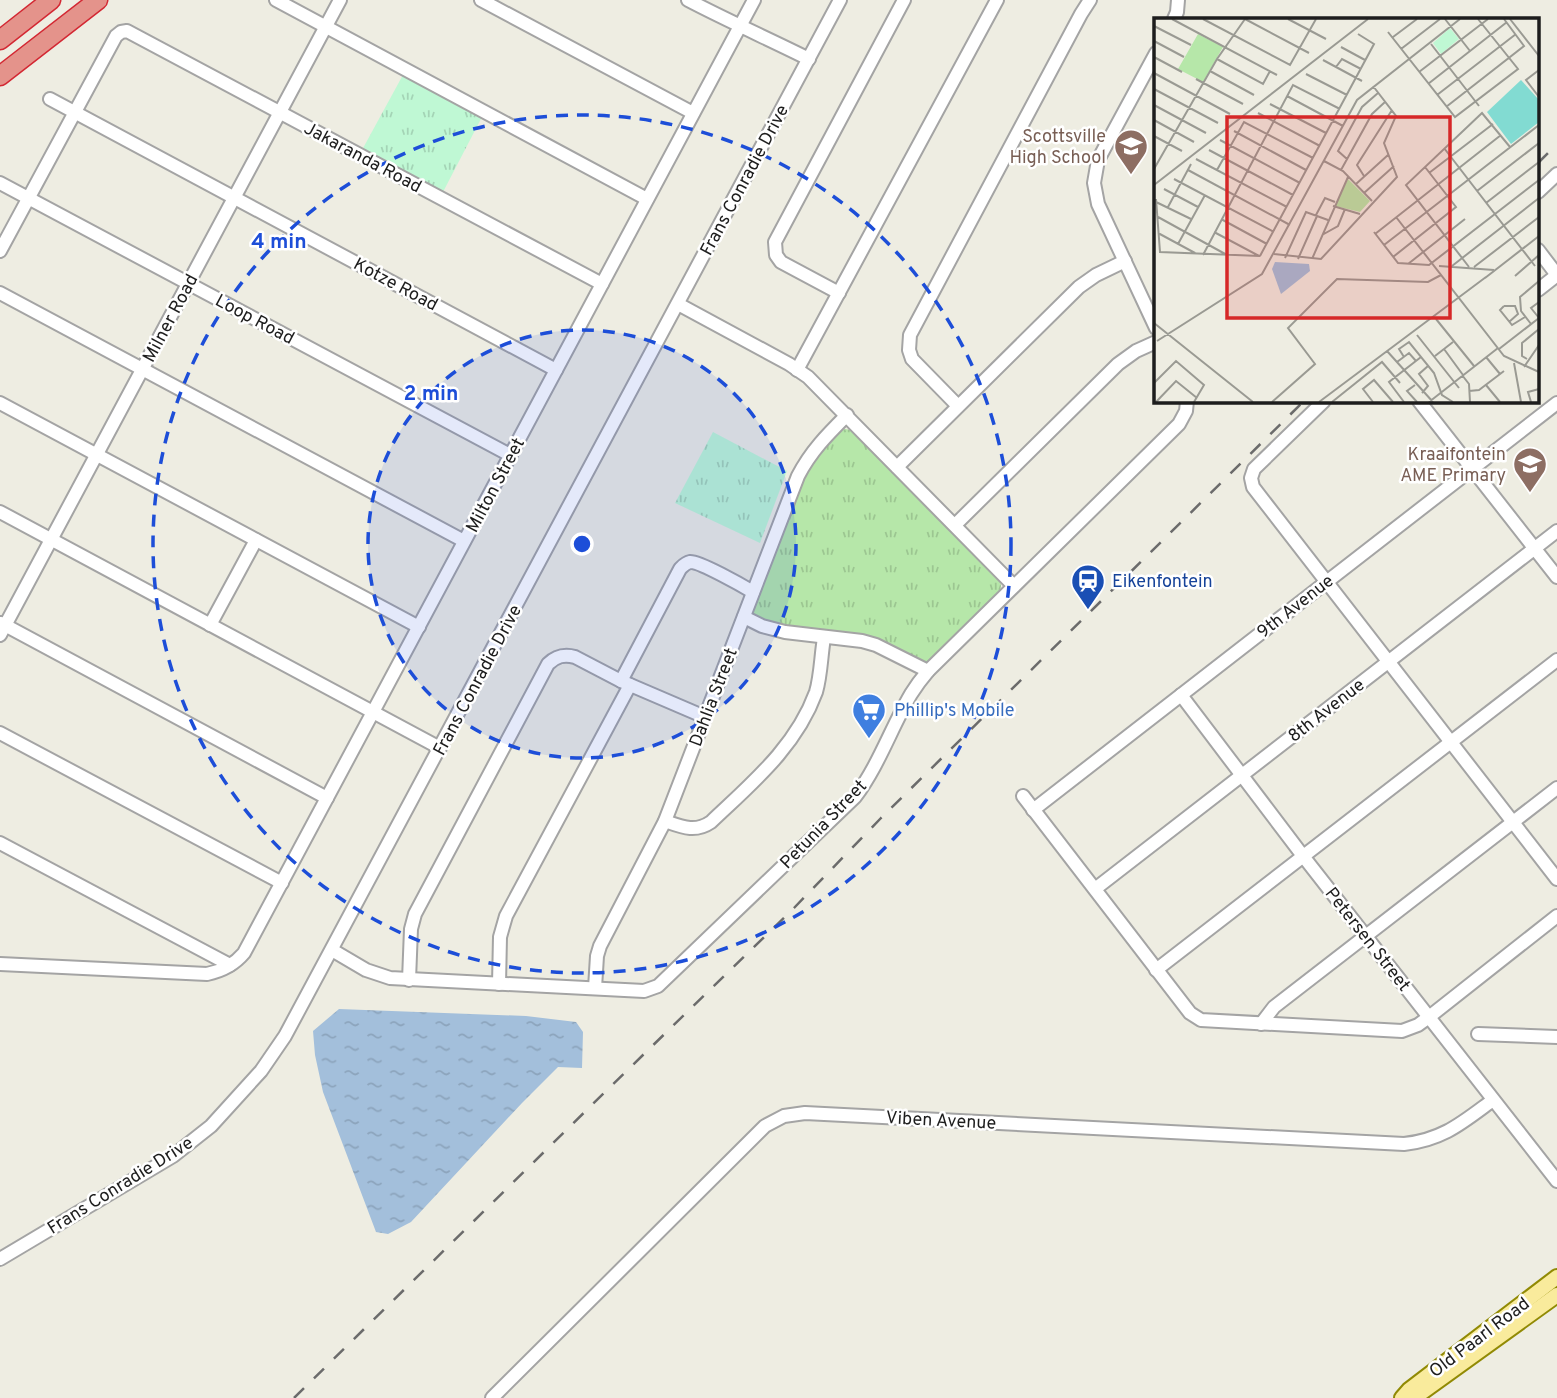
<svg xmlns="http://www.w3.org/2000/svg" width="1557" height="1398" font-family="Overpass,sans-serif">
  <style>
    .grass { fill: url(#grass-tufts) }
    .park { fill: url(#park-tufts) }
    .water { fill: url(#water-ripples) }
    .lines { fill: none; stroke-linecap: round; stroke-linejoin: round }
    .minor-casing { stroke: #a4a4a4; stroke-width: 16 }
    .major-casing { stroke: #918a04; stroke-width: 18 }
    .highway-casing { stroke: #d32833; stroke-width: 21 }
    .minor { stroke: #fff; stroke-width: 12 }
    .major { stroke: #f9eb9c; stroke-width: 14 }
    .highway { stroke: #e4938b; stroke-width: 18 }
    .rail { stroke: #6b6b6b; stroke-width: 2.5; stroke-dasharray: 14 14; stroke-linecap: butt }
    .ring { fill: none; stroke: #1d4ed8; stroke-width: 3.5; stroke-dasharray: 12 9 }
    .labels { text-anchor: middle; stroke-width: 5; stroke-linejoin: round; paint-order: stroke }
    .education-label { font-size: 18px; fill: #785e54; stroke: #fff; text-anchor: end }
    .street-label { font-size: 18px; fill: #1d1d1d; stroke: #fff }
    .transit-label { font-size: 18px; fill: #164399; stroke: #fff; text-anchor: start }
    .shop-label { font-size: 18px; fill: #366cbe; stroke: #fff; text-anchor: start }
    .inset-road { fill: none; stroke: #9a9a93; stroke-width: 2 }
    .view { fill: #d62828; fill-opacity: 0.15; stroke: #d62828; stroke-width: 3.5 }
    .inset-edge { fill: none; stroke: #1d1d1d; stroke-width: 3.5 }
    .centre { fill: #1d4ed8; stroke: #fff; stroke-width: 3.5 }
    .ring-label { font-size: 21px; text-anchor: middle; font-weight: bold; fill: #1d4ed8; stroke: #fff; stroke-width: 5; stroke-linejoin: round; paint-order: stroke }
  </style>
  <defs>
    <pattern id="grass-tufts" width="24" height="20" patternUnits="userSpaceOnUse" patternTransform="scale(1.75)"><rect width="24" height="20" fill="#b6e7a9"/><path d="M3 7l-1-3M5 7V3M7 7l1-3M15 17l-1-3M17 17v-4M19 17l1-3" fill="none" stroke="#9cc691"/></pattern>
    <pattern id="park-tufts" width="24" height="20" patternUnits="userSpaceOnUse" patternTransform="scale(1.75)"><rect width="24" height="20" fill="#bff8d4"/><path d="M3 7l-1-3M5 7V3M7 7l1-3M15 17l-1-3M17 17v-4M19 17l1-3" fill="none" stroke="#a4d4b6"/></pattern>
    <pattern id="water-ripples" width="26" height="14" patternUnits="userSpaceOnUse" patternTransform="scale(1.75)"><rect width="26" height="14" fill="#a3bfdb"/><path d="M2 4q2-2 4 0t4 0M15 11q2-2 4 0t4 0" fill="none" stroke="#8ca4bc"/></pattern>
  </defs>
  <rect width="100%" height="100%" fill="#eeede2"/>
  <path class="grass" d="M845,429L852,430L1000,580L1001,586L1000,592L930,660L927,662L783,626L756,618L752,611L805,473C814,457 827,437 845,429Z"/>
  <g class="park">
    <polygon points="404,73 483,115 443,192 362,150"/>
    <polygon points="713,432 787,471 760,543 675,503"/>
  </g>
  <polygon class="water" points="339,1009 526,1016 576,1022 583,1032 582,1068 558,1067 522,1103 411,1222 388,1234 376,1232 323,1092 315,1055 313,1031"/>
  <g class="lines">
    <g class="minor-casing">
      <g id="minor">
        <polyline points="276,0 647,199"/>
        <polyline points="481,0 693,113"/>
        <path d="M688,0C728,21 769,39 809,59"/>
        <polyline points="1174,19 1177,12 1178,0"/>
        <polyline points="1156,53 1098,160 1094,183 1098,204 1156,328"/>
        <polyline points="50,99 556,370"/>
        <polyline points="0,183 510,455"/>
        <polyline points="1538,192 1557,174"/>
        <polyline points="1538,250 1557,275"/>
        <polyline points="0,251 116,36 121,32 127,31 602,284"/>
        <polyline points="1538,290 1557,275"/>
        <polyline points="0,293 464,541"/>
        <polyline points="839,293 781,262 776,255 775,242 904,0"/>
        <polyline points="678,304 789,364 808,377 1014,586"/>
        <polyline points="797,370 997,0"/>
        <polyline points="1324,401 1254,469 1251,478 1253,487 1557,879"/>
        <polyline points="1419,401 1557,577"/>
        <polyline points="0,403 419,627"/>
        <polyline points="958,406 912,359 909,350 910,335 1081,14 1090,0"/>
        <polyline points="897,467 1079,287 1096,275 1125,261"/>
        <polyline points="0,512 440,748"/>
        <polyline points="955,525 1118,364 1136,351 1156,342"/>
        <polyline points="744,617 762,626 785,632 862,641 876,645 928,671"/>
        <polyline points="1,623 327,798"/>
        <polyline points="210,625 256,540"/>
        <polyline points="0,635 340,0"/>
        <path d="M621,681L680,569C683,566 685,563 690,562C699,561 743,586 753,592"/>
        <polyline points="1181,695 1303,856 1557,1181"/>
        <polyline points="0,733 282,883"/>
        <polyline points="1023,796 1190,1013 1201,1020 1402,1031 1418,1025 1429,1017 1557,916"/>
        <polyline points="1033,810 1557,403"/>
        <path d="M665,821C682,827 695,833 711,822C752,783 796,747 816,692C821,675 821,655 824,638"/>
        <polyline points="0,843 230,965"/>
        <polyline points="1095,889 1557,531"/>
        <path d="M332,950L366,970L390,978L644,991L658,986L855,797C879,765 891,728 911,694C916,686 922,678 928,671L1179,424L1186,411L1187,401"/>
        <path d="M0,964L207,974C222,971 234,965 244,953L754,0"/>
        <polyline points="1156,970 1557,660"/>
        <path d="M409,980L411,929L415,914L548,664C556,656 564,654 575,657L621,681L705,717"/>
        <polyline points="499,984 500,937 506,916 630,685"/>
        <path d="M595,988L597,956L600,946L665,821L798,476C811,451 827,435 847,415"/>
        <polyline points="1261,1024 1274,1007 1557,788"/>
        <polyline points="1478,1034 1557,1037"/>
        <polyline points="0,1259 173,1156 211,1126 261,1071 285,1036 840,0"/>
        <path d="M492,1398L765,1126L784,1116L805,1113L1404,1144C1443,1140 1463,1122 1493,1100"/>
      </g>
    </g>
    <g class="major-casing">
      <g id="major">
        <polyline points="1402,1398 1409,1390 1557,1277"/>
        <polyline points="1414,1398 1557,1295"/>
      </g>
    </g>
    <g class="highway-casing">
      <g id="highway">
        <polyline points="0,40 51,0"/>
        <polyline points="0,76 98,0"/>
      </g>
    </g>
    <use href="#minor" class="minor"/>
    <use href="#major" class="major"/>
    <use href="#highway" class="highway"/>
    <g class="rail">
      <polyline points="1538,163 1557,144"/>
      <polyline points="294,1398 607,1090 794,908 881,818 1304,401"/>
    </g>
  </g>
  <circle cx="582" cy="544" r="214" fill="#1d4ed8" fill-opacity=".12"/>
  <g class="ring">
    <circle cx="582" cy="544" r="214"/>
    <circle cx="582" cy="544" r="429"/>
  </g>
  <defs>
    <g id="school-pin" transform="scale(1.75)"><path d="M0 17L-7.5 6A9.5 9.5 0 1 1 7.5 6Z" fill="#8d6e63" stroke="#fff"/><path d="M0-5L7-2L0 1L-7-2ZM-4 1L0 2.5L4 1V4Q0 6-4 4Z" fill="#fff"/></g>
    <g id="station-pin" transform="scale(1.75)"><path d="M0 17L-7.5 6A9.5 9.5 0 1 1 7.5 6Z" fill="#1a4fb4" stroke="#fff"/><path d="M-3-6H3Q5-6 5-4V2Q5 4 3 4L4.5 6H3L1.5 4h-3L-3 6H-4.5L-3 4Q-5 4-5 2V-4Q-5-6-3-6ZM-3.5-4v3h7v-3ZM-3.5 1v1.5H-2V1ZM2 1v1.5H3.5V1Z" fill="#fff"/></g>
    <g id="supermarket-pin" transform="scale(1.75)"><path d="M0 17L-7.5 6A9.5 9.5 0 1 1 7.5 6Z" fill="#3f7fe0" stroke="#fff"/><path d="M-6-5.5h2.5l.6 2H6L4.5 2H-2.5L-4.4-4H-6ZM-1.5 3.2a1.3 1.3 0 1 0 .1 0ZM3 3.2a1.3 1.3 0 1 0 .1 0Z" fill="#fff"/></g>
  </defs>
  <g fill-rule="evenodd">
    <use href="#school-pin" x="1131" y="146"/>
    <use href="#school-pin" x="1530" y="464"/>
    <use href="#station-pin" x="1088" y="581"/>
    <use href="#supermarket-pin" x="869" y="710"/>
  </g>
  <g class="labels">
    <g class="education-label">
      <text x="1106" y="142">Scottsville<tspan x="1106" dy="21">High School</tspan></text>
      <text x="1506" y="460">Kraaifontein<tspan x="1506" dy="21">AME Primary</tspan></text>
    </g>
    <g class="street-label">
      <text transform="translate(363 157) rotate(28)" y="6">Jakaranda Road</text>
      <text transform="translate(744 180) rotate(-62)" y="6">Frans Conradie Drive</text>
      <text transform="translate(396 284) rotate(28)" y="6">Kotze Road</text>
      <text transform="translate(170 318) rotate(-62)" y="6">Milner Road</text>
      <text transform="translate(255 319) rotate(28)" y="6">Loop Road</text>
      <text transform="translate(495 485) rotate(-62)" y="6">Milton Street</text>
      <text transform="translate(1295 606) rotate(-38)" y="6">9th Avenue</text>
      <text transform="translate(477 680) rotate(-62)" y="6">Frans Conradie Drive</text>
      <text transform="translate(713 697) rotate(-69)" y="6">Dahlia Street</text>
      <text transform="translate(1326 710) rotate(-38)" y="6">8th Avenue</text>
      <text transform="translate(823 824) rotate(-46)" y="6">Petunia Street</text>
      <text transform="translate(1368 939) rotate(52)" y="6">Petersen Street</text>
      <text transform="translate(941 1120) rotate(3)" y="6">Viben Avenue</text>
      <text transform="translate(120 1185) rotate(-32)" y="6">Frans Conradie Drive</text>
      <text transform="translate(1479 1337) rotate(-37)" y="6">Old Paarl Road</text>
    </g>
    <g class="transit-label">
      <text x="1112" y="587">Eikenfontein</text>
    </g>
    <g class="shop-label">
      <text x="894" y="716">Phillip's Mobile</text>
    </g>
  </g>
  <g transform="translate(1154 18)">
    <rect width="385" height="385" fill="#eeede2"/>
    <path d="M44,16L69,29L49,64L24,51ZM194,161L216,183L206,194L181,188Z" fill="#b6e7a9"/>
    <path d="M296,10L305,21L287,36L279,25Z" fill="#bff8d4"/>
    <path d="M367,62L385,82V104L357,126L333,94Z" fill="#82dbd2"/>
    <path d="M121,244L155,246L156,253L127,276L118,251Z" fill="#a3bfdb"/>
    <path class="inset-road" d="M18,1L123,57M49,1L136,47L162,1M91,1L155,35M134,1L172,21M291,1L316,33M356,1L385,38M0,8L37,27M234,14L301,99L364,51L324,1M239,19L263,1M0,23L30,39M277,26L325,88M187,29L211,42M247,31L286,1M0,39L28,54M63,41L109,66L116,53M169,42L208,63M182,49L188,41L207,51M385,52L372,62L385,79M56,53L100,77M265,54L334,1M0,55L76,96M152,56L193,77M42,61L89,86M274,66L353,4M0,71L64,105M283,77L362,16M133,78L189,108M116,86L172,115M0,87L52,115M292,89L370,28L350,1M104,95L166,128M0,102L40,124M80,113L152,152M0,118L28,133M66,122L146,165M290,130L381,248M55,132L139,177M42,141L133,189M193,141L184,133L208,89L224,75M170,143L189,153L218,183M0,151L63,41L91,1M34,152L136,207M63,152L90,104L159,140M187,152L218,96L231,84M275,155L339,106M210,158L203,147L238,92M20,161L120,214M202,166L234,137M0,167L214,1M10,171L44,189M323,173L385,125M210,175L240,148M2,181L6,234L106,238M2,184L37,201M332,185L385,144M179,188L206,196M14,189L37,146M162,197L171,180L181,184M4,199L73,237M242,199L350,338L385,354M67,201L113,226M60,214L105,238M220,214L244,245L275,247L385,162M4,215L41,235M221,216L347,117M168,217L184,208L191,191M24,226L51,177M230,227L385,107M120,236L167,241L243,159L230,125L242,98L219,68M49,237L139,67L186,91M106,238L220,26L204,16M239,239L302,189L271,149M131,240L152,194L174,202M144,241L163,198M158,241L194,159M254,246L311,201M285,248L340,252M298,248L385,180M315,249L252,167L328,95L356,129M320,249L385,199M361,258L385,237M331,260L385,218M350,288L346,292L358,307L371,299M350,288H361L364,296L355,304M385,300L377,290L385,284M282,301L320,348M0,305L99,384M377,306L367,293L366,279L385,263M263,317L305,370M3,323L108,256L203,82L306,1M290,331L309,357M345,331L385,300M233,333L279,384M281,338L299,324M250,339L245,331L255,324L280,355L288,377L299,384M332,339L346,356M373,341L368,338V325L385,311M243,344L255,335L262,343M360,345L367,384M370,349L385,327M308,357L315,366L316,384M0,365L22,343L50,367L40,384M261,367L253,373L263,384M332,367L346,384M315,373L325,372L350,353M268,375L274,368L265,356L274,348M2,384L22,363L43,380M118,384L161,346L134,310L183,261L274,264L287,257M165,384L332,259M178,384L228,344L246,365M219,384L209,371L220,362L239,384M250,384L235,364L267,339M275,384L344,330M377,384L374,374L385,371"/>
    <path class="view" d="M73,99H296V300H73Z"/>
    <rect width="385" height="385" class="inset-edge"/>
  </g>
  <circle cx="582" cy="544" r="10" class="centre"/>
  <g class="ring-label">
    <text x="279" y="248">4 min</text>
    <text x="431" y="400">2 min</text>
  </g>
</svg>
